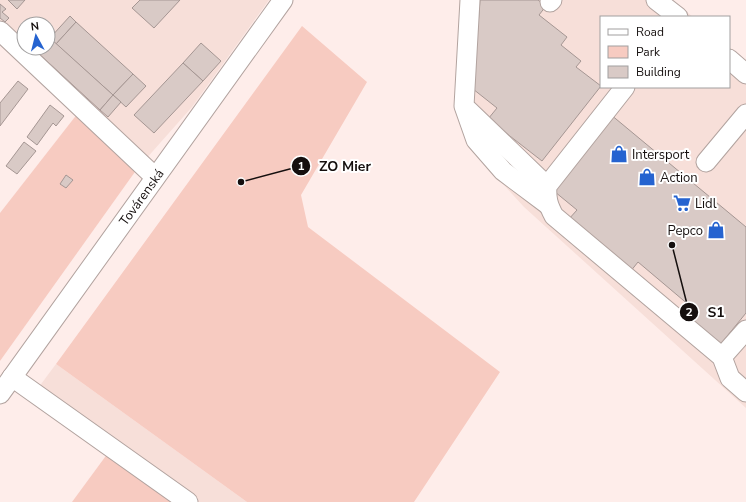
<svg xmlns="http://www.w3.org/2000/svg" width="746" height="502" font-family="'Nunito Sans',sans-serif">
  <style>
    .built { fill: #f7dfd9; fill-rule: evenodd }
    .green { fill: #f7cbc1 }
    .building { fill: #d9cac6; stroke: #a59693 }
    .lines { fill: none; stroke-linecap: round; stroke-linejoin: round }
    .minor-casing { stroke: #b2a39f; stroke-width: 21 }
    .minor { stroke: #fff; stroke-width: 19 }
    .labels { text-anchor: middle; stroke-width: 4; stroke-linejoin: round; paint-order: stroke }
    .poi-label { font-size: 13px; fill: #150f0e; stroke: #fff; text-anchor: start }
    .street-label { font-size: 13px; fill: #150f0e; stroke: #fff }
    .leader { fill: none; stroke: #150f0e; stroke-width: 1.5 }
    .callout-dot { fill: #150f0e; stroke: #fff; stroke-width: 1.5 }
    .mark-label { font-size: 12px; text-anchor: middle; font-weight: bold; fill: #fff }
    .callout-label { font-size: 14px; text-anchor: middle; font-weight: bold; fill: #150f0e; stroke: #fff; stroke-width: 4; stroke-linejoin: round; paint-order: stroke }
  </style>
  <rect width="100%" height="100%" fill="#feedea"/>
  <g class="built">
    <path d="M0,0H269L192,107L137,169L0,42ZM24,24H48V48H24Z"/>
    <polygon points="466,0 672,0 693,17 601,17 601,87 729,87 729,47 746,60 746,408 524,207 469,147 454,106"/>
    <polygon points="56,364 247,502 178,502 30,399"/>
  </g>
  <g class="green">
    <polygon points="302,26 367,82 301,195 308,227 500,372 414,502 247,502 56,364"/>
    <polygon points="78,113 137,169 0,361 0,213"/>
    <polygon points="108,453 178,502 72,502"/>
  </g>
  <g class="building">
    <polygon points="8,0 25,0 17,9"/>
    <polygon points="140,0 180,0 154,28 132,8"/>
    <polygon points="480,0 538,0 546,6 539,15 567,37 561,45 581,61 576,67 601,86 542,161 488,119 497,108 473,89"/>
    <polygon points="0,4 6,9 2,12 9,18 5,22 0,18"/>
    <polygon points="70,16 76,22 56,44 50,38"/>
    <polygon points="76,22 133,74 113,95 56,44"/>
    <polygon points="50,38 113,95 100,110 37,52 41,48 48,48 48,40"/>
    <polygon points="201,43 221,61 203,81 183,63"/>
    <polygon points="183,63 203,81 154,133 134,115"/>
    <polygon points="133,74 146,86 126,107 113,95"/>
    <polygon points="18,81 28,89 0,126 0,103"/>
    <polygon points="113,95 121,102 108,117 100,110"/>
    <polygon points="50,105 64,116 56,126 53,123 37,145 27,137"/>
    <polygon points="610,114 746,227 746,313 719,346 688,320 696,311 638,262 630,272 568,220 577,210 549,187"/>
    <polygon points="24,142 36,151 17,174 6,166"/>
    <polygon points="66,175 73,180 66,188 60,184"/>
  </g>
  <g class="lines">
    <g class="minor-casing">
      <g id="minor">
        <polyline points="470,0 464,106 476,140 503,171 547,204"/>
        <polyline points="656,0 678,17"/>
        <polyline points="550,2 552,0"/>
        <polyline points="0,31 155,177"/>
        <polyline points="729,59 746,74"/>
        <path d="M625,87L547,186C546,198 548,205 554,216L722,357L730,378L746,392"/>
        <polyline points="468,110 547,186"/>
        <polyline points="706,162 746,114"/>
        <polyline points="722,357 746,330"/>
        <polyline points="12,377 188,502"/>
        <polyline points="0,394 283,0"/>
      </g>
    </g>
    <use href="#minor" class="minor"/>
  </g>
  <defs>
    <g id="shop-bare" transform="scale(1.38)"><path d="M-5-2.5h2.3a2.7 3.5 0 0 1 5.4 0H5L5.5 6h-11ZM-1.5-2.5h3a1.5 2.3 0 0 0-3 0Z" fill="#2563d0" stroke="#fff" stroke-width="2.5" paint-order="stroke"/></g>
    <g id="supermarket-bare" transform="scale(1.38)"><path d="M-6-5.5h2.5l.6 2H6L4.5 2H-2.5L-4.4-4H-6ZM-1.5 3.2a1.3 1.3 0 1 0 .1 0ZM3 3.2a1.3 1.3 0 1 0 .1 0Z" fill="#2563d0" stroke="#fff" stroke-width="2.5" paint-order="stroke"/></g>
  </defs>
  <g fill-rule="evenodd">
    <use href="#shop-bare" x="619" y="154"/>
    <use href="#shop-bare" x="647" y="177"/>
    <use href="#supermarket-bare" x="682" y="203"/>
    <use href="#shop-bare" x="716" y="230"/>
  </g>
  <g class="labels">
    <g class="poi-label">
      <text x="632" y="159">Intersport</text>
      <text x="660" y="182">Action</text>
      <text x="695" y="208">Lidl</text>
      <text x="703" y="235" text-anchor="end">Pepco</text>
    </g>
    <g class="street-label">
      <text transform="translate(141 197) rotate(-54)" y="5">Továrenská</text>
    </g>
  </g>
  <path class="leader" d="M241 182L301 166M672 245L689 312"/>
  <g class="callout-dot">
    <circle cx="241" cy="182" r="4"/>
    <circle cx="672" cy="245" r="4"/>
    <circle cx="301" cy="166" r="10"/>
    <circle cx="689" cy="312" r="10"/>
  </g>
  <g class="mark-label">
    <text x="301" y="170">1</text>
    <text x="689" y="316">2</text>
  </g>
  <g class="callout-label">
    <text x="345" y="171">ZO Mier</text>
    <text x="716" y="317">S1</text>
  </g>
  <rect x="600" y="16" width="130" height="72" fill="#ffffff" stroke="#a19f9f"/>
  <rect x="608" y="29" width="20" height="6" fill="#ffffff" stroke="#a19f9f"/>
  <text x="636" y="36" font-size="12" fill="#150f0e">Road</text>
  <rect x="608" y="46" width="20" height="12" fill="#f7cbc1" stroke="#a19f9f"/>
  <text x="636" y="56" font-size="12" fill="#150f0e">Park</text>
  <rect x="608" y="66" width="20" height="12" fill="#d9cac6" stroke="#a19f9f"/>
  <text x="636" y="76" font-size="12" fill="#150f0e">Building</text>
  <g transform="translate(36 36) rotate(353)"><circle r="19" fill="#ffffff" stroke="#a19f9f"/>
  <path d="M0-3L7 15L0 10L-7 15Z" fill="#2563d0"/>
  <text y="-6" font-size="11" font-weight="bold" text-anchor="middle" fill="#150f0e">N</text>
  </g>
</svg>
